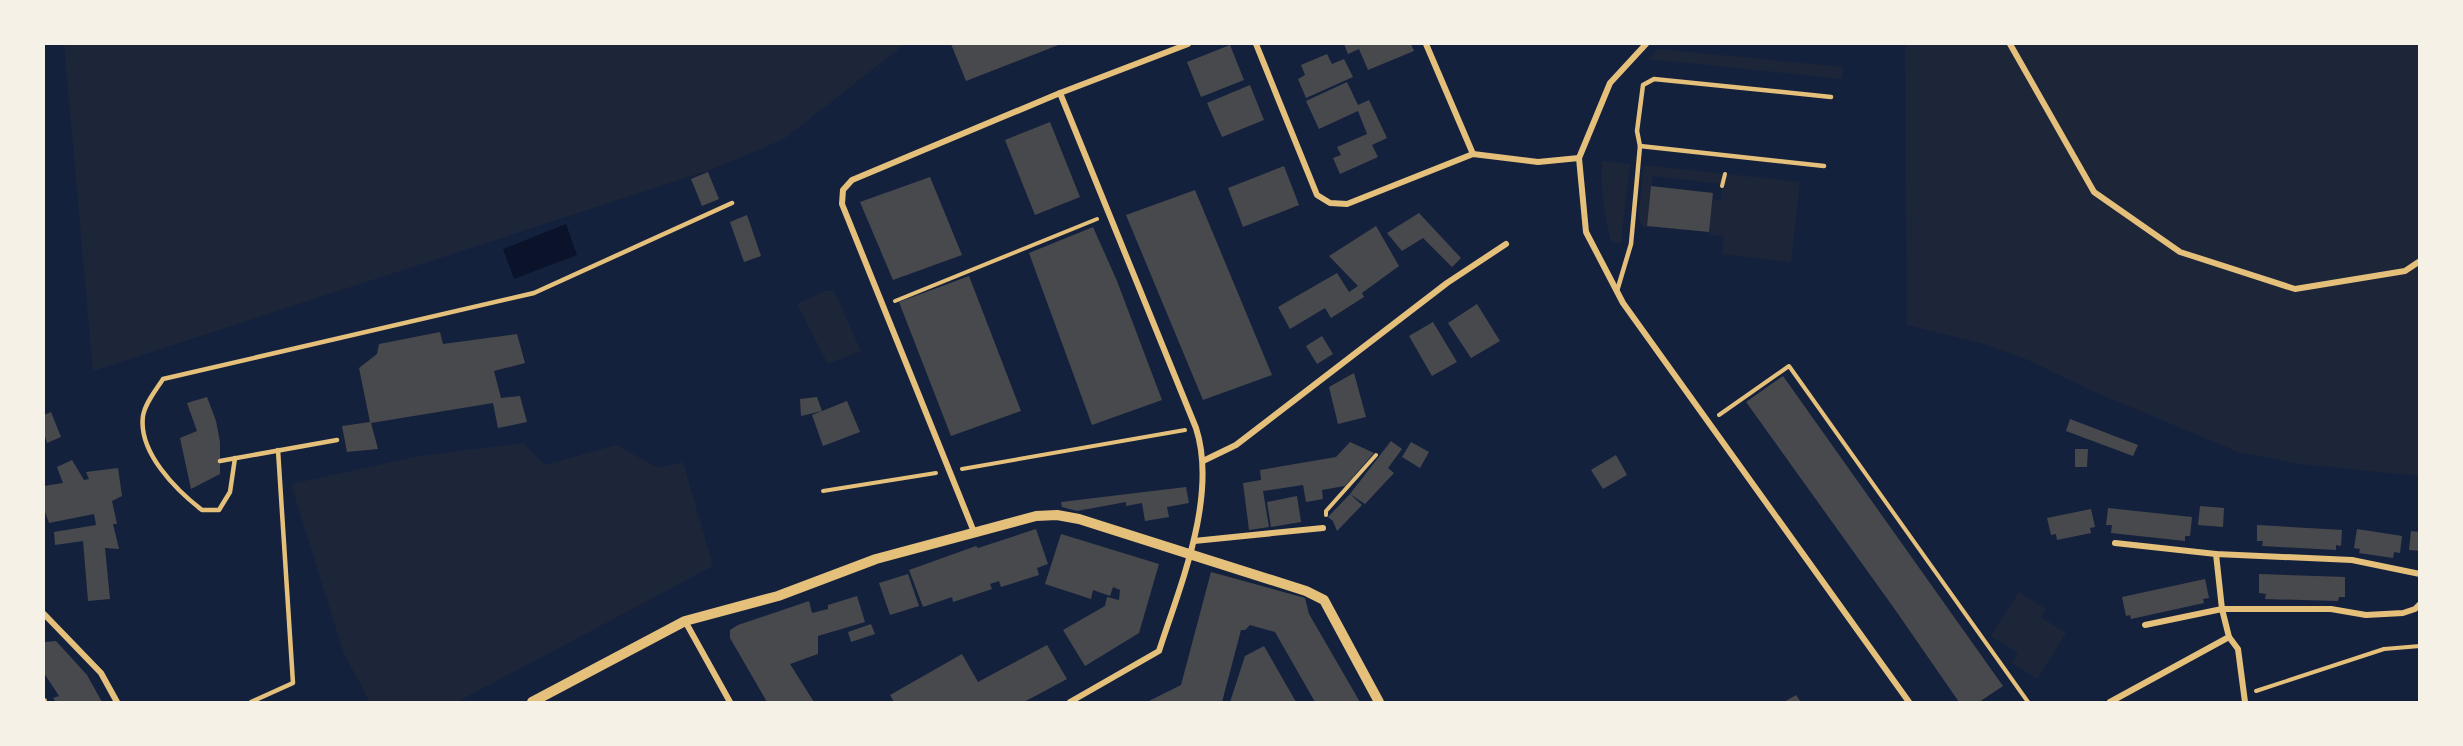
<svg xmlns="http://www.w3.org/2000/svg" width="2463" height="746" font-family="'Asap Condensed',sans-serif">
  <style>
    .green { fill: #1d2539 }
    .water { fill: #0b132b }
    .building { fill: #48494c }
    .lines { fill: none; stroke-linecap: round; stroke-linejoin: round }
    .path { stroke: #e5c07b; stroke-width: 4 }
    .service { stroke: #e5c07b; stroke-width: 4.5 }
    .minor { stroke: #e5c07b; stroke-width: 6 }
    .tertiary { stroke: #e5c07b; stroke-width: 10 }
  </style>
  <rect width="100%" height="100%" fill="#14213d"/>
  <g class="green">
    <polygon points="64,44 905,44 784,139 710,170 93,371"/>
    <polygon points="1905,44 2419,44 2419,476 2301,464 2238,452 2090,390 2028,360 1981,343 1907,325"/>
    <polygon points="1658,49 1843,67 1842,79 1648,59"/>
    <path d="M1602,161L1630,164L1621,243L1611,242C1604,214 1601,189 1602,161Z"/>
    <polygon points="1644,165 1800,182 1791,262 1722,254 1724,236 1708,235 1712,199 1721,200 1722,184 1653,176 1647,228 1642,226 1638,217"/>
    <polygon points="825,291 834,291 861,351 828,364 797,304"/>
    <polygon points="523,443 545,465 616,445 659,468 683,462 713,566 457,702 370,702 344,654 291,484 419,456"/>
    <polygon points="2019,592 2046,609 2041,617 2066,633 2037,679 2012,663 2018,653 1991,636"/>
  </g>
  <polygon class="water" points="566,224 577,255 514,279 503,249"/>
  <g class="building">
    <polygon points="951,44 1061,44 966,81"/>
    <polygon points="1344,44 1411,44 1414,51 1368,70 1359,49 1348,54"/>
    <polygon points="1230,45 1244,80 1201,97 1187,62"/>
    <polygon points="1327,54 1332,64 1344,59 1353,77 1306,98 1298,79 1305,75 1301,65"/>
    <polygon points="1347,82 1358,105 1369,100 1387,138 1372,145 1378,157 1340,174 1333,158 1341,155 1337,147 1367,134 1358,111 1319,129 1306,101"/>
    <polygon points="1250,85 1264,120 1222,137 1207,103"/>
    <polygon points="1050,122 1080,197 1035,215 1005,140"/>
    <polygon points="1284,166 1299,205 1243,227 1228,188"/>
    <polygon points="708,172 719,199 702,206 691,179"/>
    <polygon points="930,177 962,255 893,280 860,202"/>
    <polygon points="1651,186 1713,193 1709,232 1647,226"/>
    <polygon points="1195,190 1272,375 1203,400 1126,215"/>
    <polygon points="1419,213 1461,258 1452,267 1423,238 1402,251 1387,233"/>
    <polygon points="747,215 761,256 744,262 730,222"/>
    <polygon points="1376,226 1399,266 1362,293 1364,297 1331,318 1325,308 1290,329 1278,307 1337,273 1349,292 1358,286 1329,256"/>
    <polygon points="1093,227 1117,281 1162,400 1092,425 1029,253"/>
    <polygon points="969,276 1021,411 951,436 899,302"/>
    <polygon points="1477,304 1500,341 1471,358 1448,323"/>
    <polygon points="1433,322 1457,362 1432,376 1409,336"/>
    <polygon points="440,332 443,344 517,334 525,363 494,371 501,398 520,396 527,422 498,428 493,403 371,423 378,449 347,452 342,426 370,422 359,368 377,354 379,344"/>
    <polygon points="1322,336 1333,354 1317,364 1306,346"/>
    <polygon points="1354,373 1366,417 1338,424 1329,387"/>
    <polygon points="1783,376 2003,686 1979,702 1959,702 1896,611 1746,402"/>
    <polygon points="207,397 216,421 220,442 220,474 191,489 180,438 197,431 187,403"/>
    <polygon points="817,397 822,411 801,416 800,399"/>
    <polygon points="847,401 860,432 823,446 812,415"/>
    <polygon points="51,412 61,437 47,443 44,433 44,415"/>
    <polygon points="2070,419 2138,445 2133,456 2066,431"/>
    <polygon points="1391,441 1402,449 1388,468 1394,473 1365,504 1350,494 1362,505 1337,531 1333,521 1328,517 1350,494"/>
    <polygon points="1350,442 1374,453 1345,486 1322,490 1323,499 1306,502 1303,485 1263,491 1269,527 1249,530 1243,483 1261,480 1260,470 1336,457"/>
    <polygon points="1411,442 1429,452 1420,468 1402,457"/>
    <polygon points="2075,449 2088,449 2087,467 2075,467"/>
    <polygon points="1616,455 1627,475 1603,489 1591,470"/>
    <polygon points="72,460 84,480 89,479 86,472 118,468 122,496 112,501 117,524 113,524 119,549 105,548 110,599 88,601 83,541 55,545 54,532 96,525 94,514 49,523 44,509 44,486 63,483 57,467"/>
    <polygon points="1186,487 1189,503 1167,507 1169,517 1145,521 1142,503 1126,506 1126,502 1077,511 1062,507 1061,502"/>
    <polygon points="1297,496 1301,522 1271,527 1267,502"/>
    <polygon points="2200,506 2224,508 2223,527 2198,525"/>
    <polygon points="2108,508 2192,517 2190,536 2185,536 2185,541 2111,533 2112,525 2106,525"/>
    <polygon points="2091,509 2095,527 2090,528 2091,533 2057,540 2056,534 2051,535 2047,518"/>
    <polygon points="2257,525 2342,530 2341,546 2336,545 2336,550 2262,546 2263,541 2257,541"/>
    <polygon points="1036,529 1048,564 1037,568 1039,575 1001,587 999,581 990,584 992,589 953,602 952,597 923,607 909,570 976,546 978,548"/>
    <polygon points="2357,529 2402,536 2400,553 2394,552 2393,558 2359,553 2360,549 2354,548"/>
    <polygon points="2411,531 2420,532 2420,551 2409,550"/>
    <polygon points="1061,534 1159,564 1139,633 1085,666 1063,630 1105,606 1107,597 1119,600 1120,590 1113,587 1110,596 1093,590 1091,599 1045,584"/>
    <polygon points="1211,572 1305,598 1309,614 1360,702 1315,702 1275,632 1250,625 1245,630 1241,630 1222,702 1147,702 1181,685"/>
    <polygon points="908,574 919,606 890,615 879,583"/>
    <polygon points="2259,574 2345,577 2345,597 2339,597 2338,601 2265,599 2266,594 2259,593"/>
    <polygon points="2205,579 2209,598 2203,599 2204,603 2131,619 2130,615 2126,616 2122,597"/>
    <polygon points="857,596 865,622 818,636 818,654 790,664 814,702 767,702 730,638 730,630 738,625 809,601 812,613 828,609 828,605"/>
    <polygon points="871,624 875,634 851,642 848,632"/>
    <polygon points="56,641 87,675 102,702 56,702 53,698 59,696 44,673 44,644 45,642"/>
    <polygon points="1047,645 1067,679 1024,702 894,702 890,695 962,654 978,682"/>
    <polygon points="1264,646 1296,702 1230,702 1245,656"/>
    <polygon points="1796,695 1801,702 1784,702"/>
  </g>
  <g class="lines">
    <g class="path">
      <polyline points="1722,186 1725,174"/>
      <polyline points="895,301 1097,219"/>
      <polyline points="1719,415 1789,366 2028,702"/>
      <polyline points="962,469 1185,430"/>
      <polyline points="823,491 936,473"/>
      <polyline points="1326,515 1326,511 1376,455"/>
      <polyline points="2256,691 2384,649 2420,646"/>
    </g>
    <g class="service">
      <polyline points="1640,146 1824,166"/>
      <polyline points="1617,291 1631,244 1640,146 1637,131 1643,85 1654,79 1831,97"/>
      <path d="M235,458L230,492L219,510H202C176,490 138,452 143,416C145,403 156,390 163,379L534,293L732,203"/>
      <polyline points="220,461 337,440"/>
      <polyline points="251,702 293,683 278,450"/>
    </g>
    <g class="minor">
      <polyline points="1256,44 1317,195 1330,203 1347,204 1473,154 1538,162 1579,158"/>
      <polyline points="1426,44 1473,154"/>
      <polyline points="1646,44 1610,83 1579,158 1586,232 1623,303 1909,702"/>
      <polyline points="2010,44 2094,192 2180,252 2295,289 2405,271 2420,261"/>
      <path d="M1060,93L1196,428C1218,496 1180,586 1159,651L1070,702"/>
      <polyline points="1203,461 1236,445 1447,283 1506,244"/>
      <polyline points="974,532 842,204 843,190 852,180 1060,93 1188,44"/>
      <polyline points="1194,541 1323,528"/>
      <polyline points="2115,543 2216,554 2352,560 2420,574"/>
      <polyline points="44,614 101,673 117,702"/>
      <polyline points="685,621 730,702"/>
      <polyline points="2145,625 2222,609 2331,609 2366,615 2403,613 2415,609 2420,604"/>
      <polyline points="2229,637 2238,649 2245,702"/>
      <polyline points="44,701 44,702"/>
      <polyline points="2110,702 2229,637 2222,609 2216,554"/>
    </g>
    <polyline class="tertiary" points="532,702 685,621 778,596 876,559 1036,516 1057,515 1079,519 1306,591 1324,600 1379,702"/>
  </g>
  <rect width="2463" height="746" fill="none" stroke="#f6f1e7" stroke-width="90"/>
</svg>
